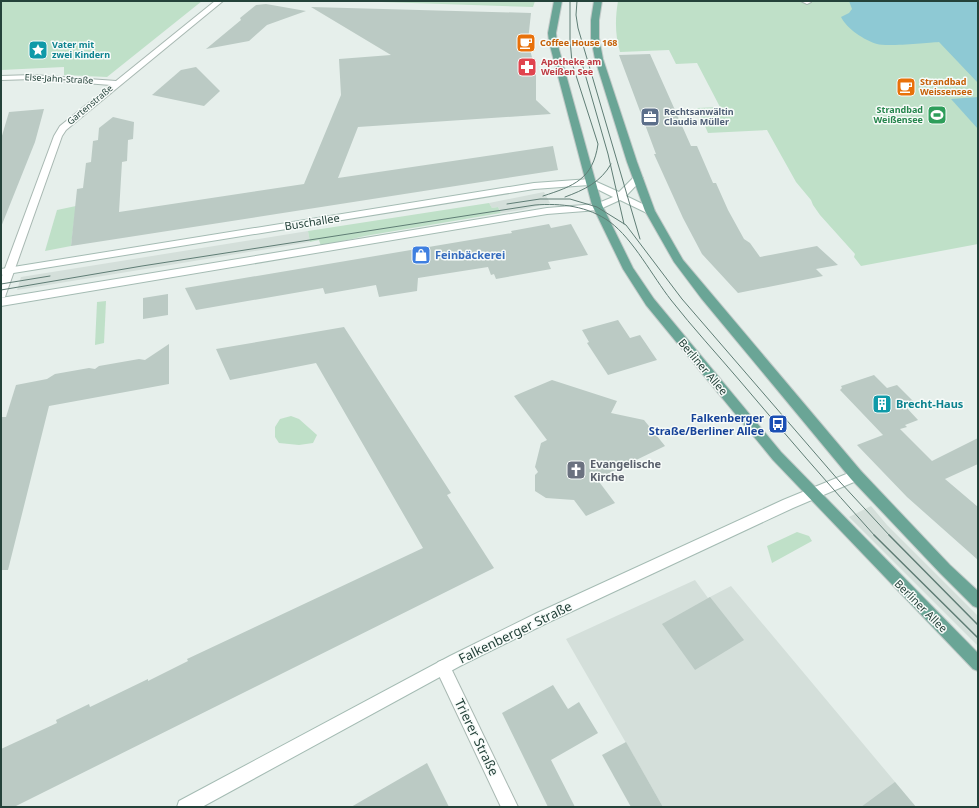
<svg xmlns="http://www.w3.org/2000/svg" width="979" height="808" font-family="'Noto Sans',sans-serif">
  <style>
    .built { fill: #d4dfda }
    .green { fill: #bfe0c8 }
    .water { fill: #8ec9d4 }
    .building { fill: #bbcac4 }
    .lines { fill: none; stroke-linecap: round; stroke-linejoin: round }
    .lane-casing { stroke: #a8b8b2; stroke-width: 2 }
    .street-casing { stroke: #a8b8b2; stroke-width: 2 }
    .secondary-casing { stroke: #a4bbb3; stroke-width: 2 }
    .primary-casing { stroke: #c2cac8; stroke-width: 2 }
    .lane { fill: #fff; fill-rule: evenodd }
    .street { fill: #fff; fill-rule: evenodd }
    .secondary { fill: #fff; fill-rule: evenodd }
    .primary { fill: #6aa596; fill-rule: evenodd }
    .tram-far1 { stroke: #5f7d75; stroke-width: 1 }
    .tram { stroke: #5f7d75; stroke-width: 1.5 }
    .labels { text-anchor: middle; stroke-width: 3; stroke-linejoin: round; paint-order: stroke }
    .far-food-label { font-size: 9px; font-weight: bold; fill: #c56008; stroke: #f7fbf9; text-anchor: start }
    .far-culture-label { font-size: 9px; font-weight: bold; fill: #0d838f; stroke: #f7fbf9; text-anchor: start }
    .far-health-label { font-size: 9px; font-weight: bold; fill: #be3a42; stroke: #f7fbf9; text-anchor: start }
    .far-street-label { font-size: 9px; fill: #24423a; stroke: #f7fbf9 }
    .far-leisure-label { font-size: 9px; font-weight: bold; fill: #27864d; stroke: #f7fbf9; text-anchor: end }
    .far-service-label { font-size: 9px; font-weight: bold; fill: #4e5e75; stroke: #f7fbf9; text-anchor: start }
    .street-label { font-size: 11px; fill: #24423a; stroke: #f7fbf9 }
    .shop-label { font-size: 11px; font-weight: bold; fill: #366cbe; stroke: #f7fbf9; text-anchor: start }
    .culture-label { font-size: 11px; font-weight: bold; fill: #0d838f; stroke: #f7fbf9; text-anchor: start }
    .transit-label { font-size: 11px; font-weight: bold; fill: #164399; stroke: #f7fbf9; text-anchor: end }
    .worship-label { font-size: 11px; font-weight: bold; fill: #5b616d; stroke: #f7fbf9; text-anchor: start }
    .near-street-label { font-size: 13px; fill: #24423a; stroke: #f7fbf9 }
  </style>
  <rect width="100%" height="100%" fill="#e6efeb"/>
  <g class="built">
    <polygon points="544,192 550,203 521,210 501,213 498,207 492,208 489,203"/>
    <polygon points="308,231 310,242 17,290 21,277"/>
    <polygon points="871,506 887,525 978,616 978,646 849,517"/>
    <polygon points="695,580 708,598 731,586 916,807 663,807 566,639"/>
  </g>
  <g class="green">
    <polygon points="1,1 202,1 107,77 64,75 64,67 1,70"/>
    <polygon points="351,1 535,1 533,7"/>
    <path d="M618,1H978V244L861,266L854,257L855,254L820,215L813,205L811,200L796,182L767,130L708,133L697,108L720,107L697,63L676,64L669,50L620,52C615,35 615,19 618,1Z"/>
    <polygon points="489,203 492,208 498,207 501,213 365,236 321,246 319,240 310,242 308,231"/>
    <polygon points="76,206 71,246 45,251 57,210"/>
    <polygon points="106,301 104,343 95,345 97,302"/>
    <polygon points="291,416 299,419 317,435 313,443 299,445 279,443 275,437 275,427 280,419"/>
    <polygon points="797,532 809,536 812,541 772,563 767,546"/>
  </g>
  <g class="water">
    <path d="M849,1H978V83L939,42C926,43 886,47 877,44C864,40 847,29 841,17L849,13L852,9Z"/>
    <polygon points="978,97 978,129 951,99"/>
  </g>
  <g class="building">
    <polygon points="266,4 306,11 267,25 249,41 206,49 241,20 240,18 256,5"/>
    <polygon points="311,7 531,13 528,41 536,74 536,100 551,114 358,127 338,178 553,146 558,170 71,246 77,189 83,188 86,163 91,162 93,141 98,140 99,128 113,117 134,122 133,139 128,140 127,161 122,162 119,212 304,184 341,95 339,59 391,55"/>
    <polygon points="650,54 691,146 697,146 713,183 716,183 728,210 744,239 750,243 760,257 817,246 838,265 816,269 823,276 738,293 702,254 683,218 654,154 656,154 619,55"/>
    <polygon points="196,67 220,91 204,106 152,95 181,70"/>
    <polygon points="44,109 35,142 1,227 1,139 9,112"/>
    <polygon points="549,224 551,228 571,224 588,255 548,262 551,269 496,279 494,274 491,275 488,267 418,278 417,291 379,297 376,285 325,294 323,288 196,310 185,288 512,233 511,231"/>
    <polygon points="168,294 168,315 143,319 143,298"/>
    <polygon points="618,320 630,338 640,335 657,360 608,375 587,343 589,342 582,330"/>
    <polygon points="344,327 451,493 447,495 494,568 14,807 1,807 1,749 57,723 56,720 89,704 90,707 148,679 148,681 188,661 187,659 253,628 423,548 316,363 230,380 216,349"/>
    <polygon points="169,344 169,384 49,406 8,570 1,570 1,417 6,417 16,385 47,379 55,374 89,368 95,369 99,366 139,359 145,360"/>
    <polygon points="874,375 887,388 897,385 915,403 905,406 918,420 905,425 907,427 900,429 932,461 978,438 978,464 945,479 978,507 978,560 907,497 857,445 883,435 840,390 842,388 841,386"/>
    <polygon points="552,380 617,401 611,413 644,420 665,446 597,479 615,503 586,516 574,500 546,498 535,491 535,475 538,472 535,467 541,443 547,440 514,396"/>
    <polygon points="710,597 744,640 695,670 662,624"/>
    <polygon points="553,685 568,709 579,702 598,733 551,760 575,807 548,807 502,713"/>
    <polygon points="626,742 663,807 631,807 602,755"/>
    <polygon points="427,763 449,807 351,807"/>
    <polygon points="895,782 916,807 861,807"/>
  </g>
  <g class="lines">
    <g class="lane-casing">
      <polygon id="lane" points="801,1 810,1 811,2 807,4"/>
    </g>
    <g class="street-casing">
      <g id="street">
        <polygon points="215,1 223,1 66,130 62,136 6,294 5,297 1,298 1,279 54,136 60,126 111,85 33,79 1,80 1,76 33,75 116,81"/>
        <polygon points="443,660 448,662 518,807 501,807 435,667 438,662"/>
      </g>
    </g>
    <g class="secondary-casing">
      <g id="secondary">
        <polygon points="638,175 643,178 626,196 653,209 655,211 653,213 647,213 620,200 598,210 547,214 1,306 1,298 547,208 596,204 613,197 589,185 534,189 1,275 1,269 534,183 590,179 619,192 635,176"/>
        <polygon points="856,470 861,471 862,475 861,479 793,508 547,623 460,666 202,807 177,807 179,801 450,656 537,613 783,500"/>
      </g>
    </g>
    <g class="primary-casing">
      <g id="primary">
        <polygon points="554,1 562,1 556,33 557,42 602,205 633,268 654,299 781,452 978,653 978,671 973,669 773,460 646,305 623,269 592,205 549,42 548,33"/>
        <polygon points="594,1 602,1 599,20 599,38 603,59 637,162 655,211 683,260 861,471 950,565 978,591 978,608 973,606 940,573 851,479 701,298 674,262 645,211 627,162 595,59 591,38 591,20"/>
      </g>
    </g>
    <use href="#lane" class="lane"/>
    <use href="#street" class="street"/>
    <use href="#secondary" class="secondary"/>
    <use href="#primary" class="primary"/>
    <g class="tram-far1">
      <polyline points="577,1 576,15 578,28 640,239"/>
      <polyline points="581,60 608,154 624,224"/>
      <path d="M543,196C574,186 593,179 598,144L572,63L570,39V1"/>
      <path d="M565,197C584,190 601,182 611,164"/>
      <polyline points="507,204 540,199 570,199 597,207 626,225 682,299 840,482 890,536"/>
      <polyline points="1,284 50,276"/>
      <path d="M1,290L142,266L535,205C561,203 588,206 610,222C633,239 653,277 671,300C693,328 717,354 740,381C784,433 829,485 875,536"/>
    </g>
    <g class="tram">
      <polyline points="874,535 978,638"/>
      <polyline points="889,535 978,625"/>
    </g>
  </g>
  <defs>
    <g id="cafe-square" transform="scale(1)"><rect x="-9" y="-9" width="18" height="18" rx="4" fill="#e8710a" stroke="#f7fbf9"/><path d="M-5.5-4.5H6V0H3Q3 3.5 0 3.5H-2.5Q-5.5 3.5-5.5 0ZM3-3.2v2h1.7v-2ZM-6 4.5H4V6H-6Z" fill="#fff"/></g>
    <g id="sight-square" transform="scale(1)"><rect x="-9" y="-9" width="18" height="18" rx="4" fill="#0f9aa8" stroke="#f7fbf9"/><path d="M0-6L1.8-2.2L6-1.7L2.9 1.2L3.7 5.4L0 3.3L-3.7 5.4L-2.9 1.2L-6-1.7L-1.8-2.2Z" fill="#fff"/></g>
    <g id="pharmacy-square" transform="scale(1)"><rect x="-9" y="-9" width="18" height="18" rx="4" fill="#e0444e" stroke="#f7fbf9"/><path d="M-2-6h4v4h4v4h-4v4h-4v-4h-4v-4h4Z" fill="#fff"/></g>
    <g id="stadium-square" transform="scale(1)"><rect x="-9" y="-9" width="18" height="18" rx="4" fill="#2e9e5b" stroke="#f7fbf9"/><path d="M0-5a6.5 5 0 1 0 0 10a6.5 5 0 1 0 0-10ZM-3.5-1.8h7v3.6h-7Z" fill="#fff"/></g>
    <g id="office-square" transform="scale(1)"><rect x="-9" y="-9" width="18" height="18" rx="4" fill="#5c6f8a" stroke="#f7fbf9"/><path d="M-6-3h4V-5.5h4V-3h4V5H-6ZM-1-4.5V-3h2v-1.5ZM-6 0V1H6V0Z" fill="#fff"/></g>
    <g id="shop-square" transform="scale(1)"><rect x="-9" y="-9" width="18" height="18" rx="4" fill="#3f7fe0" stroke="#f7fbf9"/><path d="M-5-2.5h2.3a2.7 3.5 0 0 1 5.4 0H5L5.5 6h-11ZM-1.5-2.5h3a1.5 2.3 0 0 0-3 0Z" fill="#fff"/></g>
    <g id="building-square" transform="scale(1)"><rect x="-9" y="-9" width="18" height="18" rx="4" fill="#0f9aa8" stroke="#f7fbf9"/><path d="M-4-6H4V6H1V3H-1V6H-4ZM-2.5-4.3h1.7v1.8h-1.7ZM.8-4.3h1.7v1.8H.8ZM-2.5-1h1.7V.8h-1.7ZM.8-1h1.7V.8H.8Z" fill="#fff"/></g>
    <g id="bus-square" transform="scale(1)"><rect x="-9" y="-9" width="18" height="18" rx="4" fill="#1a4fb4" stroke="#f7fbf9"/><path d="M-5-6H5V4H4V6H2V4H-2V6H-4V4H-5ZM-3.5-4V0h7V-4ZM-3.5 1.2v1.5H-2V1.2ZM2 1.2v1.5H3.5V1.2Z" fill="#fff"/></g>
    <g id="church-square" transform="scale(1)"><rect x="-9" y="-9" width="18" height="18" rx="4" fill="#6b7280" stroke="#f7fbf9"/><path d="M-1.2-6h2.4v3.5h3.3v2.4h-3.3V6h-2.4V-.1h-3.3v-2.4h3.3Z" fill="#fff"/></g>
  </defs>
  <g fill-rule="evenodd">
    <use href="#cafe-square" x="526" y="43"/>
    <use href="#sight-square" x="38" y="50"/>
    <use href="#pharmacy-square" x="527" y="67"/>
    <use href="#cafe-square" x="906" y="87"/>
    <use href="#stadium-square" x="937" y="115"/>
    <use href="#office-square" x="650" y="117"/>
    <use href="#shop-square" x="421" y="255"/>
    <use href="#building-square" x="882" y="404"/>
    <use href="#bus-square" x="778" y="424"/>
    <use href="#church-square" x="576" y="470"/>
  </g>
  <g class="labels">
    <g class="far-food-label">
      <text x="540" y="46">Coffee House 168</text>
      <text x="920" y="85">Strandbad<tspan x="920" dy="10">Weissensee</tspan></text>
    </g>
    <g class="far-culture-label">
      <text x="52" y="48">Vater mit<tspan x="52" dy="10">zwei Kindern</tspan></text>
    </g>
    <g class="far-health-label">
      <text x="541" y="65">Apotheke am<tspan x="541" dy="10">Weißen See</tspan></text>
    </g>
    <g class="far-street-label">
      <text transform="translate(59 79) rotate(3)" y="3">Else-Jahn-Straße</text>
      <text transform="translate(90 105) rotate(-40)" y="3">Gartenstraße</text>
    </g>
    <g class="far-leisure-label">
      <text x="923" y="113">Strandbad<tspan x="923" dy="10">Weißensee</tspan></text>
    </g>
    <g class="far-service-label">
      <text x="664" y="115">Rechtsanwältin<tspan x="664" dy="10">Claudia Müller</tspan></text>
    </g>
    <g class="street-label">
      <text transform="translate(312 222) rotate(-9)" y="4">Buschallee</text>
      <text transform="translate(703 367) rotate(50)" y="4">Berliner Allee</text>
      <text transform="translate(921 606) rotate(45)" y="4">Berliner Allee</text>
    </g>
    <g class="shop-label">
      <text x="435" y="259">Feinbäckerei</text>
    </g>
    <g class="culture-label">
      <text x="896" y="408">Brecht-Haus</text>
    </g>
    <g class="transit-label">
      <text x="764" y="422">Falkenberger<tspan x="764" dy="13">Straße/Berliner Allee</tspan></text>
    </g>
    <g class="worship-label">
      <text x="590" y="468">Evangelische<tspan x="590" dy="13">Kirche</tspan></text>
    </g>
    <g class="near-street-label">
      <text transform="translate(515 632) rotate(-26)" y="5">Falkenberger Straße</text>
      <text transform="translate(477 737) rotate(64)" y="5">Trierer Straße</text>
    </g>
  </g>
  <rect width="979" height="808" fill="none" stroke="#24423a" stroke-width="4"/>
</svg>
